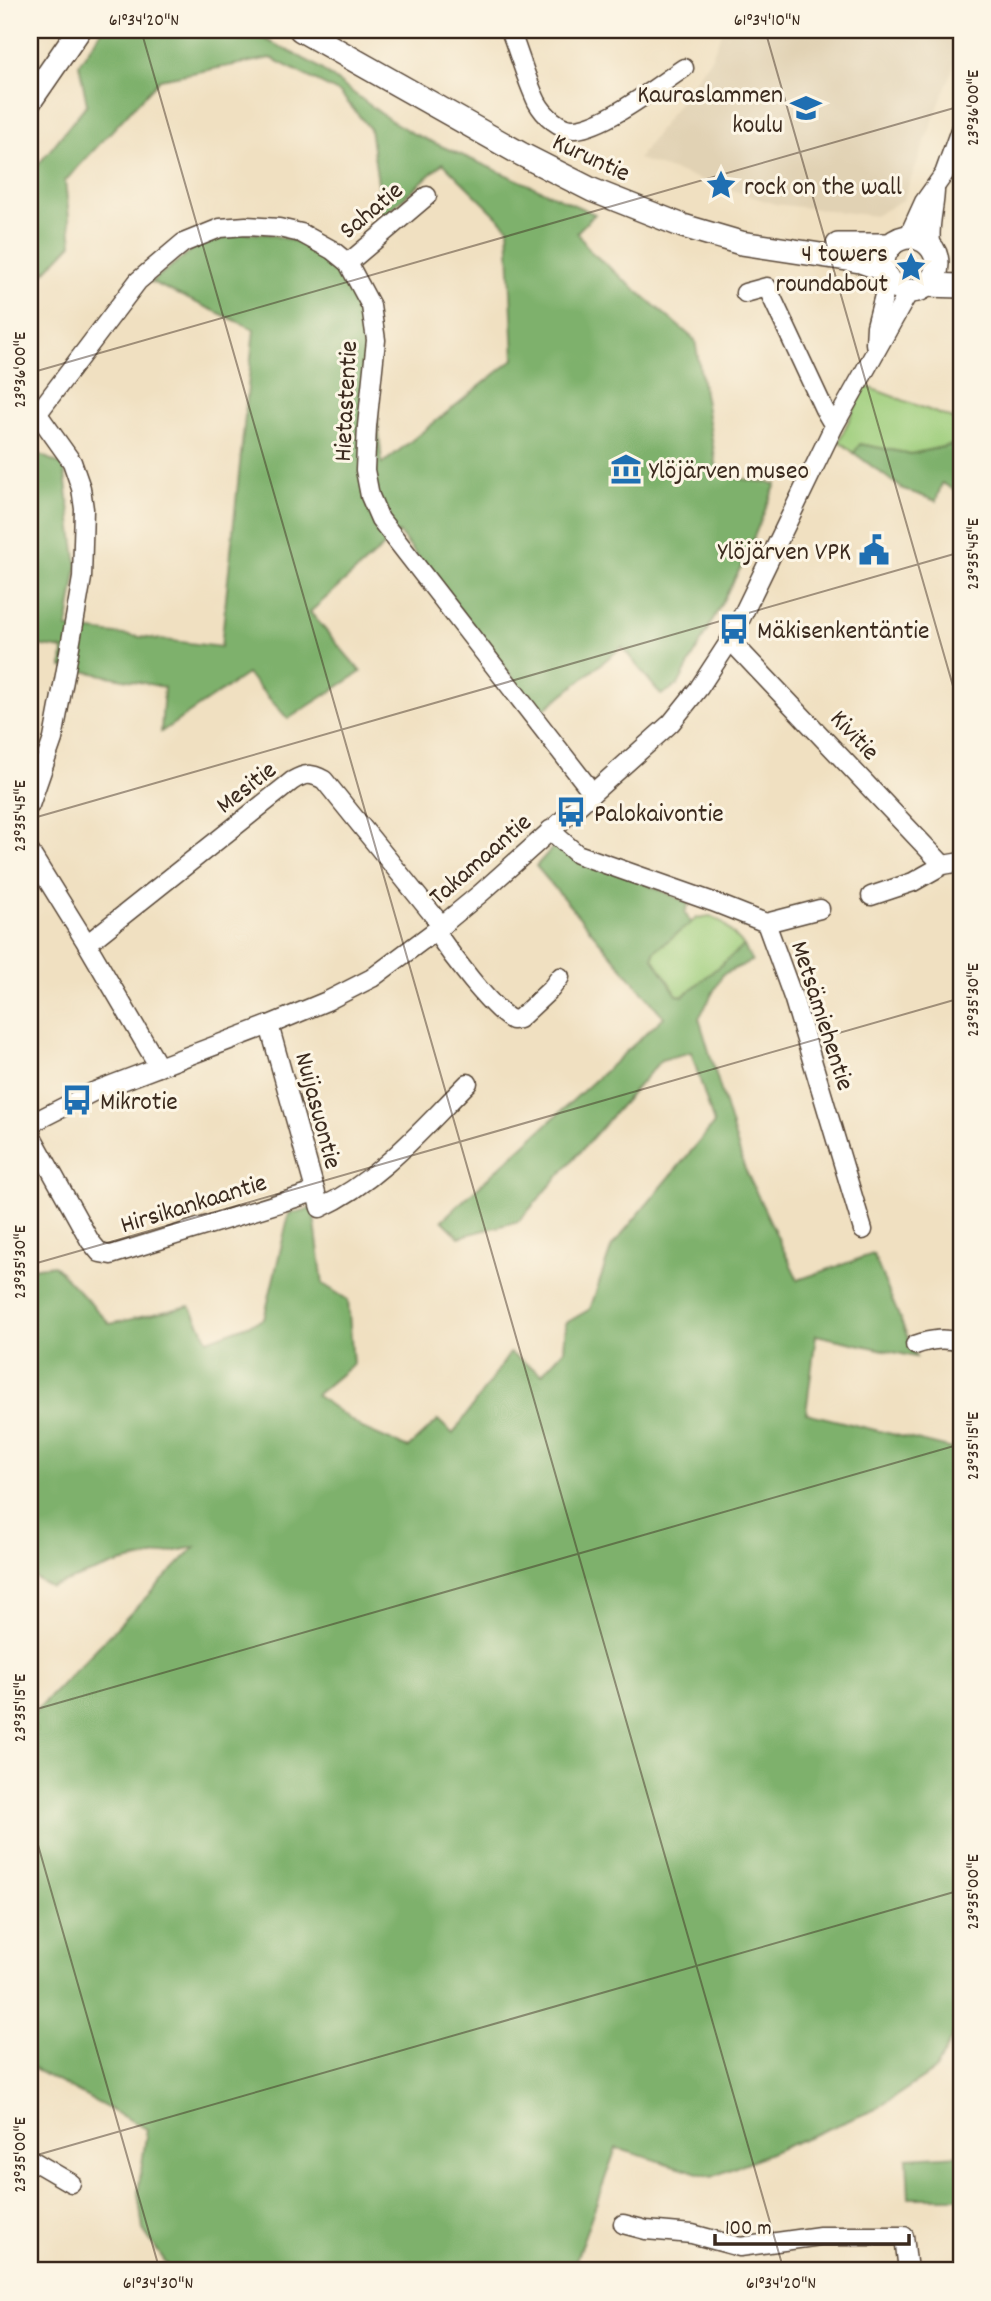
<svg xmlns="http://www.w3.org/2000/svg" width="991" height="2301" font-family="Dekko,sans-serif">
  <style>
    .built { fill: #e1d2b4 }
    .green { fill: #9ece7c; stroke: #6c7c4d; stroke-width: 2 }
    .forest { fill: #7eb16c; stroke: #5c6e45; stroke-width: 2 }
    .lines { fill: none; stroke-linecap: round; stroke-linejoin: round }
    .minor-casing { stroke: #564536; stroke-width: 21 }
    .major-casing { stroke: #564536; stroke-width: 26 }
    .minor { stroke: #fff; stroke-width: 18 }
    .major { stroke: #fff; stroke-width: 23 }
    .ticks { fill: none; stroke: #3b2a1e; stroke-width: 2; stroke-opacity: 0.45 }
    .labels { text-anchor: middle; stroke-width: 6; stroke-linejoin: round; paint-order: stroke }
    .poi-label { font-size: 26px; fill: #3b2a1e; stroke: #fcf5e5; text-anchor: start }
    .street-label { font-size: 26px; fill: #3b2a1e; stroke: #fcf5e5 }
    .neatline { fill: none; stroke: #3b2a1e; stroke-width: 2.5 }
    .ticks-label { font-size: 18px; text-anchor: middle; fill: #3b2a1e }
  </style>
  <rect width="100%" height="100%" fill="#fcf5e5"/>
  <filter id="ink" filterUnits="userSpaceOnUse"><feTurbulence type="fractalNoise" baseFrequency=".0143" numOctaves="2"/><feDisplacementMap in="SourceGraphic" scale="14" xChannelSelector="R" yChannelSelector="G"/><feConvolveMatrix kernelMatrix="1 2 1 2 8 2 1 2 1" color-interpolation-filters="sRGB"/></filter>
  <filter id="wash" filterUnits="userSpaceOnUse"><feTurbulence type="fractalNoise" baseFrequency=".00686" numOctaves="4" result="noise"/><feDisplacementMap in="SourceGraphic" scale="28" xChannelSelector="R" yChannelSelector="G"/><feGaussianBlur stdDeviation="1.57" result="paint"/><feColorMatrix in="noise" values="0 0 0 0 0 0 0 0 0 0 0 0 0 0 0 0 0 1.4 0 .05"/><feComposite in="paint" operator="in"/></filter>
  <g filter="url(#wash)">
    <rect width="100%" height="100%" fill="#f0e0c1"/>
    <polygon class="built" points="723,30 961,30 961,47 903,200 875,216 775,204 638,159 711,58"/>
    <g class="green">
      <polygon points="865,386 961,422 961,443 911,454 861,444 854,453 839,441"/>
      <polygon points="710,916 722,922 744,946 683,996 677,995 653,958 654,951 697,918"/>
    </g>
    <g class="forest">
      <polygon points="102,30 247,30 314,64 390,120 414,134 595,214 577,232 590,251 695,340 718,475 776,484 743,563 678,685 661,695 622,647 540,713 399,533 310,612 361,672 288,719 247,674 161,732 164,687 62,667 63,649 30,644 30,450 64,466 77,567 67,628 221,647 254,329 151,282 192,250 221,232 268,234 317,247 345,267 367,311 382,464 514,359 508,227 443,163 383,216 370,129 340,93 271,58 160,79 65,181 72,244 41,276 30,265 30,175 87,104 79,64"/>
      <polygon points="961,443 961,494 942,483 936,501 903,489 854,453 860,444 911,454"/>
      <polygon points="556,844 689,903 685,913 691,923 654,951 653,958 677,995 683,996 744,946 752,961 723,974 699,1018 744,1167 798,1280 873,1254 916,1357 816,1335 806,1413 961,1451 961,2020 935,2070 876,2109 712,2177 616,2148 572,2271 172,2271 143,2230 138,2192 147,2129 30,2067 30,1717 195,1547 120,1563 51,1587 30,1575 30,1268 54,1265 110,1324 190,1306 208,1340 264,1319 289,1214 313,1208 323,1284 348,1300 353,1364 316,1395 362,1428 408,1448 438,1420 453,1434 510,1353 542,1374 564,1350 566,1323 590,1309 612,1246 714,1124 691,1052 661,1060 519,1221 459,1237 442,1220 664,1017 536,866"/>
      <polygon points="961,2155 961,2198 909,2198 907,2158"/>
    </g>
  </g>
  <g filter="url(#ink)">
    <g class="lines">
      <g class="minor-casing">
        <g id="minor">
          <path d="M510,30C519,53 526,79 537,102C544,115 560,130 575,129C607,126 657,86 684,68"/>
          <polyline points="908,237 924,202 944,174 961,127"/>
          <path d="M932,248C927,230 935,208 935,189"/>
          <polyline points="348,263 427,196"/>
          <polyline points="745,293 767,287 824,409 834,426"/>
          <polyline points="875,344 876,326 888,280"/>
          <polyline points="30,403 72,462 81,488 84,509 82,578 65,675 53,739 30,805"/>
          <polyline points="38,413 138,281 183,243 220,228 246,226 279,228 301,233 332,250 348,263 371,306 376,340 367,426 365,470 370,496 380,519 592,792"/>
          <polyline points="730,640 943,865"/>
          <polyline points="550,830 577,854 713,902 766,923 794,1000 863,1230"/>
          <polyline points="30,852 87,944 159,1067"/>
          <polyline points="871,896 913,882 943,865 961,862"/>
          <polyline points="766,923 820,909"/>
          <path d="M435,931C450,953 491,1009 512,1020L519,1019L551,989L560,977"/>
          <path d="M87,944L292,781C305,773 311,773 324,780L442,926"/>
          <path d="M269,1025L320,1208C379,1181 423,1128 468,1083"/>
          <polyline points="30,1124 93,1092 269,1025 327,1001 372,978 435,931 481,893 671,723 699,688 731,639 834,426 910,290"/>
          <polyline points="30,1133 90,1241 100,1253 111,1255 315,1192"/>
          <path d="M915,1345C932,1339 944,1338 961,1342"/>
          <polyline points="30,2159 71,2183"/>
          <polyline points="623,2224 646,2230 692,2234 740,2247 820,2236 904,2236 908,2271"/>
        </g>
      </g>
      <g class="major-casing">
        <g id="major">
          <polyline points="301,30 521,154 592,190 683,226 741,243 860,261 883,269"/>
          <polyline points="30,101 79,30"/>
          <circle cx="910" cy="264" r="27"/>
          <polyline points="838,245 891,245"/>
          <polyline points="926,285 961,286"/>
        </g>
      </g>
      <use href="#minor" class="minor"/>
      <use href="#major" class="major"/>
    </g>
  </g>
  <path class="ticks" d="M141,30L784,2271M765,30L961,714M30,373L961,106M30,819L961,552M30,1265L961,998M30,1711L961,1444M30,1817L160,2271M30,2157L961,1890"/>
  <defs>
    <g id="school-bare" transform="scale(2.415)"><path d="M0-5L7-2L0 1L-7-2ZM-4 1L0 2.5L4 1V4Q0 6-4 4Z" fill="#1f6fb2" stroke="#fcf5e5" stroke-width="2.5" paint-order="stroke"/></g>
    <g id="sight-bare" transform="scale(2.415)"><path d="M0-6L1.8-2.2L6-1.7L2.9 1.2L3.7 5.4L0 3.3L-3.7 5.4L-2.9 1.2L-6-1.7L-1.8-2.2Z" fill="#1f6fb2" stroke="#fcf5e5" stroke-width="2.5" paint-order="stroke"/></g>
    <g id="museum-bare" transform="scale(2.415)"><path d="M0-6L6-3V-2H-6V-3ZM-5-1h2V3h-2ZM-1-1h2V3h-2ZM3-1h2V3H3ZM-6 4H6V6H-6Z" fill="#1f6fb2" stroke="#fcf5e5" stroke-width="2.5" paint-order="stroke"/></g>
    <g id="civic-bare" transform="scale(2.415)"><path d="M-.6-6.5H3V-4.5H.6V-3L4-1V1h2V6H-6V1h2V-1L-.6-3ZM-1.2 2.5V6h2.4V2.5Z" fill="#1f6fb2" stroke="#fcf5e5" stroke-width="2.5" paint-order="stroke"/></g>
    <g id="bus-bare" transform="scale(2.415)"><path d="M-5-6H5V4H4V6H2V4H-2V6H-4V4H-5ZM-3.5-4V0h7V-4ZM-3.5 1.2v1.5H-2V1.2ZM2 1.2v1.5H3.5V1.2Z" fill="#1f6fb2" stroke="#fcf5e5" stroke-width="2.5" paint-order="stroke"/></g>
  </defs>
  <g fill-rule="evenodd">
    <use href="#school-bare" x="806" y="108"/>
    <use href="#sight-bare" x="721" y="185"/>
    <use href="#sight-bare" x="911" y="267"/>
    <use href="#museum-bare" x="626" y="469"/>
    <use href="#civic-bare" x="874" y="550"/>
    <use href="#bus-bare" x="734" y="629"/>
    <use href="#bus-bare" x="571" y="812"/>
    <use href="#bus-bare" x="77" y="1100"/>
  </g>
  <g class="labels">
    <g class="poi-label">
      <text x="783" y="102" text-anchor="end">Kauraslammen<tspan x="783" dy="30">koulu</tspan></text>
      <text x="744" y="194">rock on the wall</text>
      <text x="888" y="261" text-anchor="end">4 towers<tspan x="888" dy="30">roundabout</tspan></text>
      <text x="649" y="478">Ylöjärven museo</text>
      <text x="851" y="559" text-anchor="end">Ylöjärven VPK</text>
      <text x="757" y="638">Mäkisenkentäntie</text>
      <text x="594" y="821">Palokaivontie</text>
      <text x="100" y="1109">Mikrotie</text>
    </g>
    <g class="street-label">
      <text transform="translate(592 156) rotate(25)" y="9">Kuruntie</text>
      <text transform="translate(370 209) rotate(-40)" y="9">Sahatie</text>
      <text transform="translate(344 401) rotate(-87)" y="9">Hietastentie</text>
      <text transform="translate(856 734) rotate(47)" y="9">Kivitie</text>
      <text transform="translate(245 786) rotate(-38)" y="9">Mesitie</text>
      <text transform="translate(479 858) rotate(-41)" y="9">Takamaantie</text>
      <text transform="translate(824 1015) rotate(72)" y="9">Metsämiehentie</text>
      <text transform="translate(320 1110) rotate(75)" y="9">Nuijasuontie</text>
      <text transform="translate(193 1202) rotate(-17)" y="9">Hirsikankaantie</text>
    </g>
  </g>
  <rect width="991" height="2301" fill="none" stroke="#fcf5e5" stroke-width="77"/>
  <path d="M715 2234v10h194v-10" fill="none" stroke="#3b2a1e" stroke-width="3.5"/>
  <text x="725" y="2234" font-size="21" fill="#3b2a1e" stroke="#fcf5e5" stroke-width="5" paint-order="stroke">100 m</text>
  <rect x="38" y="38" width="915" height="2224" class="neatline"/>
  <g class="ticks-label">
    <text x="144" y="25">61°34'20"N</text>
    <text x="767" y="25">61°34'10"N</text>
    <text transform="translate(972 108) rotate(-90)" y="6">23°36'00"E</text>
    <text transform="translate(19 370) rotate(-90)" y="6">23°36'00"E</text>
    <text transform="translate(972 554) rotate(-90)" y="6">23°35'45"E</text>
    <text transform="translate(19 816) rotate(-90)" y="6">23°35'45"E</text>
    <text transform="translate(972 1000) rotate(-90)" y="6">23°35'30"E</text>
    <text transform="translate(19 1262) rotate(-90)" y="6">23°35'30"E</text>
    <text transform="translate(972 1446) rotate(-90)" y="6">23°35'15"E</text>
    <text transform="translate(19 1708) rotate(-90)" y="6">23°35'15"E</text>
    <text transform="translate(972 1892) rotate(-90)" y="6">23°35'00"E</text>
    <text transform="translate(19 2155) rotate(-90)" y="6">23°35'00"E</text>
    <text x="158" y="2288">61°34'30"N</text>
    <text x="781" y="2288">61°34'20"N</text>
  </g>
</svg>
